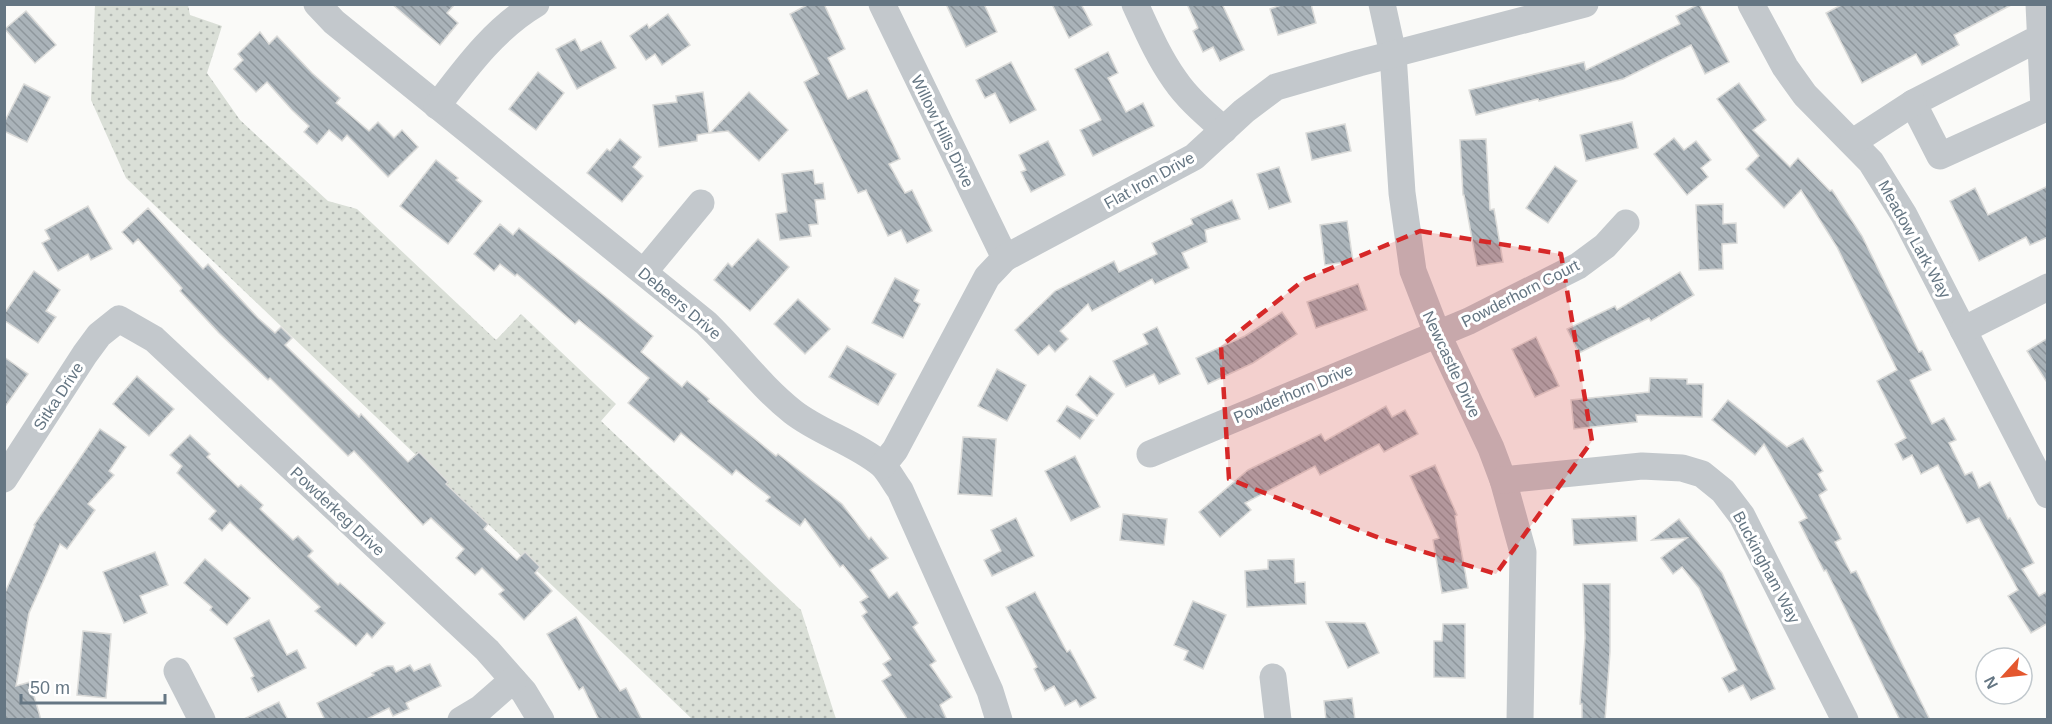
<svg xmlns="http://www.w3.org/2000/svg" width="2052" height="724" font-family="Helvetica,sans-serif">
  <style>
    .grass { fill: url(#grass-dots) }
    .building { fill: url(#building-back-hatch); stroke: #dcdcda; stroke-width: 1.5 }
    .lines { fill: none; stroke-linecap: round; stroke-linejoin: round }
    .minor { stroke: #c3c8cc; stroke-width: 27 }
    .marked { fill: #d62828; fill-opacity: 0.2; stroke: #d62828; stroke-width: 4.5; stroke-dasharray: 12 8; stroke-linejoin: round }
    .labels { text-anchor: middle; stroke-width: 6; stroke-linejoin: round; paint-order: stroke }
    .street-label { font-size: 16px; fill: #657683; stroke: #fff }
  </style>
  <defs>
    <pattern id="grass-dots" width="8" height="8" patternUnits="userSpaceOnUse" patternTransform="scale(1.5)"><rect width="8" height="8" fill="#dadfd7"/><path d="M2 2h.1M6 6h.1" fill="none" stroke="#b4b9b4" stroke-width="1.8" stroke-linecap="round"/></pattern>
    <pattern id="building-back-hatch" width="6" height="6" patternUnits="userSpaceOnUse" patternTransform="scale(1.5)"><rect width="6" height="6" fill="#aab3b9"/><path d="M-1 5l2 2M0 0l6 6M5-1l2 2" fill="none" stroke="#8e969c"/></pattern>
  </defs>
  <rect width="100%" height="100%" fill="#fafaf8"/>
  <polygon class="grass" points="95,5 188,5 190,15 222,26 207,73 240,120 328,201 357,209 496,340 521,314 616,404 601,421 801,610 836,719 692,719 126,178 91,100"/>
  <g class="building">
    <polygon points="392,4 455,4 447,13 458,23 440,45"/>
    <polygon points="809,4 824,4 845,49 828,58 848,99 867,90 900,159 889,164 905,193 912,190 932,231 907,243 901,230 888,236 866,190 858,193 804,82 819,74 790,14"/>
    <polygon points="946,4 984,4 997,32 966,47"/>
    <polygon points="1052,4 1081,4 1092,25 1069,38"/>
    <polygon points="1187,4 1222,4 1244,50 1220,61 1213,47 1203,52 1193,31 1198,28"/>
    <polygon points="1284,4 1311,4 1316,23 1278,35 1270,9"/>
    <polygon points="1699,4 1729,62 1705,74 1691,45 1623,79 1539,101 1538,99 1476,115 1469,90 1584,62 1586,70 1680,24 1676,16"/>
    <polygon points="1843,4 2013,4 1954,35 1959,45 1922,65 1916,54 1862,83 1826,13"/>
    <polygon points="26,11 56,45 35,63 5,29"/>
    <polygon points="668,14 690,45 662,65 655,54 646,60 630,36 647,24 649,28"/>
    <polygon points="260,32 269,44 277,36 312,73 340,98 336,103 369,131 378,122 394,138 402,130 418,147 388,177 347,135 342,141 329,130 317,144 304,132 309,126 292,110 267,82 256,92 234,69 243,60 238,54"/>
    <polygon points="575,39 581,51 601,41 616,68 577,89 556,49"/>
    <polygon points="1108,52 1118,73 1108,78 1126,112 1143,103 1154,126 1093,156 1080,130 1101,120 1075,69"/>
    <polygon points="1011,62 1036,110 1010,123 995,93 985,98 976,80"/>
    <polygon points="538,72 564,93 536,130 509,109"/>
    <polygon points="1739,83 1766,120 1753,130 1790,167 1798,158 1830,191 1832,190 1862,236 1919,352 1922,351 1931,370 1910,380 1932,424 1944,418 1956,440 1949,443 1965,475 1972,472 1979,488 1990,482 2008,519 2010,518 2034,563 2022,569 2039,596 2048,591 2048,623 2031,633 2008,596 2018,590 1979,518 1967,523 1938,465 1921,474 1912,455 1903,460 1895,444 1906,438 1877,381 1897,370 1837,247 1801,190 1784,208 1746,169 1759,156 1717,99"/>
    <polygon points="24,84 50,97 27,142 4,131 4,123"/>
    <polygon points="703,92 709,133 697,135 697,141 659,147 653,105 677,102 676,96"/>
    <polygon points="749,92 788,130 759,161 728,131 710,133"/>
    <polygon points="1632,122 1638,148 1586,161 1580,135"/>
    <polygon points="1345,124 1351,151 1312,160 1306,133"/>
    <polygon points="1674,138 1684,150 1696,141 1711,160 1701,168 1708,177 1687,195 1654,154"/>
    <polygon points="620,139 641,157 633,167 643,176 622,202 587,173 607,149 610,151"/>
    <polygon points="1486,139 1490,210 1494,209 1503,262 1477,266 1464,195 1463,195 1460,140"/>
    <polygon points="1048,141 1065,175 1031,192 1021,172 1026,170 1019,155"/>
    <polygon points="436,160 458,178 456,180 482,201 448,244 400,206"/>
    <polygon points="1555,166 1577,181 1548,223 1526,208"/>
    <polygon points="1279,167 1291,202 1269,209 1257,174"/>
    <polygon points="813,170 815,184 823,183 825,199 815,200 818,224 809,225 811,236 780,240 776,214 787,212 782,174"/>
    <polygon points="2048,186 2048,237 2030,245 2026,237 1979,261 1950,201 1975,188 1988,215"/>
    <polygon points="1232,200 1240,219 1205,230 1207,242 1182,253 1189,268 1155,284 1152,279 1092,311 1088,304 1060,331 1068,339 1055,352 1049,345 1038,355 1015,330 1055,291 1114,261 1119,272 1157,254 1152,243 1193,224 1191,219"/>
    <polygon points="1723,204 1723,224 1736,223 1737,243 1722,244 1723,269 1699,270 1696,205"/>
    <polygon points="88,206 112,249 91,260 88,254 58,271 42,243 50,239 45,230"/>
    <polygon points="148,208 203,269 208,264 258,318 275,333 281,327 292,338 285,345 359,417 361,414 408,462 419,452 448,482 446,484 488,524 484,529 517,560 525,552 540,567 535,573 552,591 524,620 499,594 504,590 482,568 475,575 456,558 464,549 431,518 423,525 354,451 348,456 270,378 268,380 219,333 180,291 182,288 138,239 133,244 122,232"/>
    <polygon points="1347,221 1353,261 1325,265 1320,225"/>
    <polygon points="500,224 513,235 519,228 612,302 653,336 641,352 682,387 687,381 709,399 708,401 776,456 778,454 842,504 869,539 871,537 888,558 870,570 889,598 897,592 918,623 913,627 936,661 930,665 952,697 940,705 947,720 908,720 882,681 891,675 883,664 891,659 862,616 867,612 860,602 868,597 843,565 840,567 805,519 800,526 766,501 770,497 736,470 732,475 681,433 674,442 628,403 649,378 579,320 575,324 517,274 515,276 500,264 494,271 474,254"/>
    <polygon points="758,239 789,267 750,311 714,280 728,263 732,267"/>
    <polygon points="34,271 60,290 46,311 56,317 38,343 4,320 4,314"/>
    <polygon points="1680,272 1694,295 1651,321 1649,318 1579,353 1567,329 1615,306 1617,310"/>
    <polygon points="895,278 919,290 914,301 920,304 903,338 872,323"/>
    <polygon points="1358,284 1367,310 1316,328 1307,302"/>
    <polygon points="798,299 830,329 805,354 774,324"/>
    <polygon points="1282,312 1297,334 1253,363 1208,384 1196,358 1245,336"/>
    <polygon points="1157,327 1180,374 1159,384 1154,374 1126,387 1113,361 1148,344 1143,334"/>
    <polygon points="1536,337 1559,386 1535,397 1512,349"/>
    <polygon points="2048,338 2048,384 2027,351"/>
    <polygon points="847,346 896,374 878,405 829,377"/>
    <polygon points="4,357 28,374 4,408"/>
    <polygon points="997,369 1026,385 1007,421 978,406"/>
    <polygon points="137,376 174,409 149,436 113,404"/>
    <polygon points="1090,376 1114,394 1097,416 1076,395"/>
    <polygon points="1650,378 1687,379 1687,384 1703,384 1702,417 1636,415 1637,422 1574,429 1571,400 1649,392"/>
    <polygon points="1728,400 1787,447 1803,438 1823,471 1818,474 1827,490 1819,495 1841,539 1835,542 1851,573 1856,571 1930,720 1900,720 1826,570 1824,571 1799,522 1807,518 1764,444 1755,455 1712,420"/>
    <polygon points="1067,406 1094,420 1080,439 1057,421"/>
    <polygon points="1386,406 1392,417 1405,410 1418,434 1384,452 1379,444 1320,475 1315,466 1245,503 1251,510 1220,537 1199,512 1248,470 1321,434 1325,441"/>
    <polygon points="100,429 126,447 109,471 114,475 88,504 95,510 67,549 60,544 29,613 16,686 30,682 41,720 4,720 4,595 35,526 34,525"/>
    <polygon points="190,435 210,454 207,457 238,487 241,485 263,505 260,509 293,540 298,536 313,551 308,556 338,585 340,583 385,623 372,638 367,633 356,646 315,611 320,607 230,522 222,531 209,519 216,511 177,473 182,466 170,455"/>
    <polygon points="963,437 996,439 992,496 958,494"/>
    <polygon points="1075,456 1100,507 1071,521 1045,471"/>
    <polygon points="1435,465 1457,515 1455,516 1468,588 1442,593 1433,540 1439,538 1410,476"/>
    <polygon points="1123,514 1167,519 1164,545 1120,540"/>
    <polygon points="1636,516 1637,541 1574,545 1572,519"/>
    <polygon points="1016,518 1034,556 992,576 984,560 1001,551 991,530"/>
    <polygon points="1679,519 1722,573 1775,689 1751,700 1743,685 1729,692 1722,678 1737,670 1699,588 1682,567 1673,574 1661,558 1687,538 1652,540"/>
    <polygon points="155,552 168,585 140,596 147,613 124,623 103,572"/>
    <polygon points="205,559 250,598 227,625 210,610 212,607 184,583"/>
    <polygon points="1294,559 1295,583 1305,582 1306,604 1247,607 1245,571 1268,569 1268,560"/>
    <polygon points="1583,584 1610,584 1610,652 1605,720 1582,720 1582,704 1580,704 1585,638"/>
    <polygon points="1035,592 1067,652 1070,650 1096,698 1080,707 1076,700 1065,706 1054,686 1045,691 1034,669 1037,667 1006,607"/>
    <polygon points="1193,601 1226,615 1203,669 1184,660 1188,651 1174,645"/>
    <polygon points="576,617 620,691 626,688 642,720 599,720 583,687 579,690 547,634"/>
    <polygon points="269,620 287,655 297,650 306,668 258,692 251,678 254,676 234,638"/>
    <polygon points="1326,622 1365,623 1379,653 1348,668"/>
    <polygon points="1443,624 1465,624 1465,678 1434,677 1434,641 1442,641"/>
    <polygon points="83,631 111,634 106,698 77,695"/>
    <polygon points="430,664 441,686 406,703 409,709 393,716 389,708 365,720 325,720 317,703 374,675 372,673 387,666 393,666 396,672 410,665 414,671"/>
    <polygon points="1352,698 1355,720 1326,720 1324,701"/>
    <polygon points="279,702 288,720 242,720"/>
  </g>
  <g class="lines">
    <g class="minor">
      <path d="M317,4L334,22L706,323C737,353 759,385 793,412C820,433 854,442 881,464C888,470 894,482 900,490L990,691L999,720"/>
      <polyline points="882,4 1005,258"/>
      <path d="M1135,4C1147,30 1158,56 1175,80C1188,99 1206,114 1224,130"/>
      <polyline points="1382,4 1393,54 1402,193 1413,271 1437,333 1491,448 1503,480 1523,552 1520,720"/>
      <polyline points="1751,4 1785,67 1805,95 1871,162 1904,215 2048,495"/>
      <polyline points="2039,4 2044,109 1940,156 1913,103 2041,37"/>
      <path d="M437,106C466,68 494,29 536,4"/>
      <polyline points="1853,142 1913,103"/>
      <polyline points="644,272 701,203"/>
      <polyline points="1963,330 2048,287"/>
      <polyline points="1150,454 1469,321 1578,266 1605,246 1626,223"/>
      <polyline points="883,465 895,450 987,277 1005,258 1194,157 1244,111 1276,87 1359,63 1585,4"/>
      <polyline points="4,479 85,354 99,335 119,319 154,339 487,650 524,692 541,720"/>
      <polyline points="1503,480 1642,466 1682,468 1702,474 1723,491 1742,516 1845,720"/>
      <polyline points="177,671 202,720"/>
      <polyline points="1273,677 1278,720"/>
      <polyline points="461,720 481,708 513,680"/>
    </g>
  </g>
  <path class="marked" d="M1420,231L1561,254L1592,441L1496,574L1382,539L1229,479L1221,346L1305,279Z"/>
  <g class="labels">
    <g class="street-label">
      <text transform="translate(943 131) rotate(64)" y="6">Willow Hills Drive</text>
      <text transform="translate(1149 180) rotate(-29)" y="6">Flat Iron Drive</text>
      <text transform="translate(1915 239) rotate(61)" y="6">Meadow Lark Way</text>
      <text transform="translate(1520 293) rotate(-27)" y="6">Powderhorn Court</text>
      <text transform="translate(680 303) rotate(40)" y="6">Debeers Drive</text>
      <text transform="translate(1452 364) rotate(65)" y="6">Newcastle Drive</text>
      <text transform="translate(1293 393) rotate(-23)" y="6">Powderhorn Drive</text>
      <text transform="translate(58 396) rotate(-57)" y="6">Sitka Drive</text>
      <text transform="translate(338 511) rotate(43)" y="6">Powderkeg Drive</text>
      <text transform="translate(1767 567) rotate(62)" y="6">Buckingham Way</text>
    </g>
  </g>
  <rect width="2052" height="724" fill="none" stroke="#657683" stroke-width="12"/>
  <g transform="translate(2004 676) rotate(243)"><circle r="28" fill="#ffffff" stroke="#c1c8cd" stroke-width="1.5"/>
  <path d="M0-4.5L10 22L0 15L-10 22Z" fill="#e4572e"/>
  <text y="-9" font-size="16" font-weight="bold" text-anchor="middle" fill="#657683">N</text>
  </g>
  <path d="M21 694v9h144v-9" fill="none" stroke="#657683" stroke-width="3"/>
  <text x="30" y="694" font-size="18" fill="#657683" stroke="#ffffff" stroke-width="4.5" paint-order="stroke">50 m</text>
</svg>
